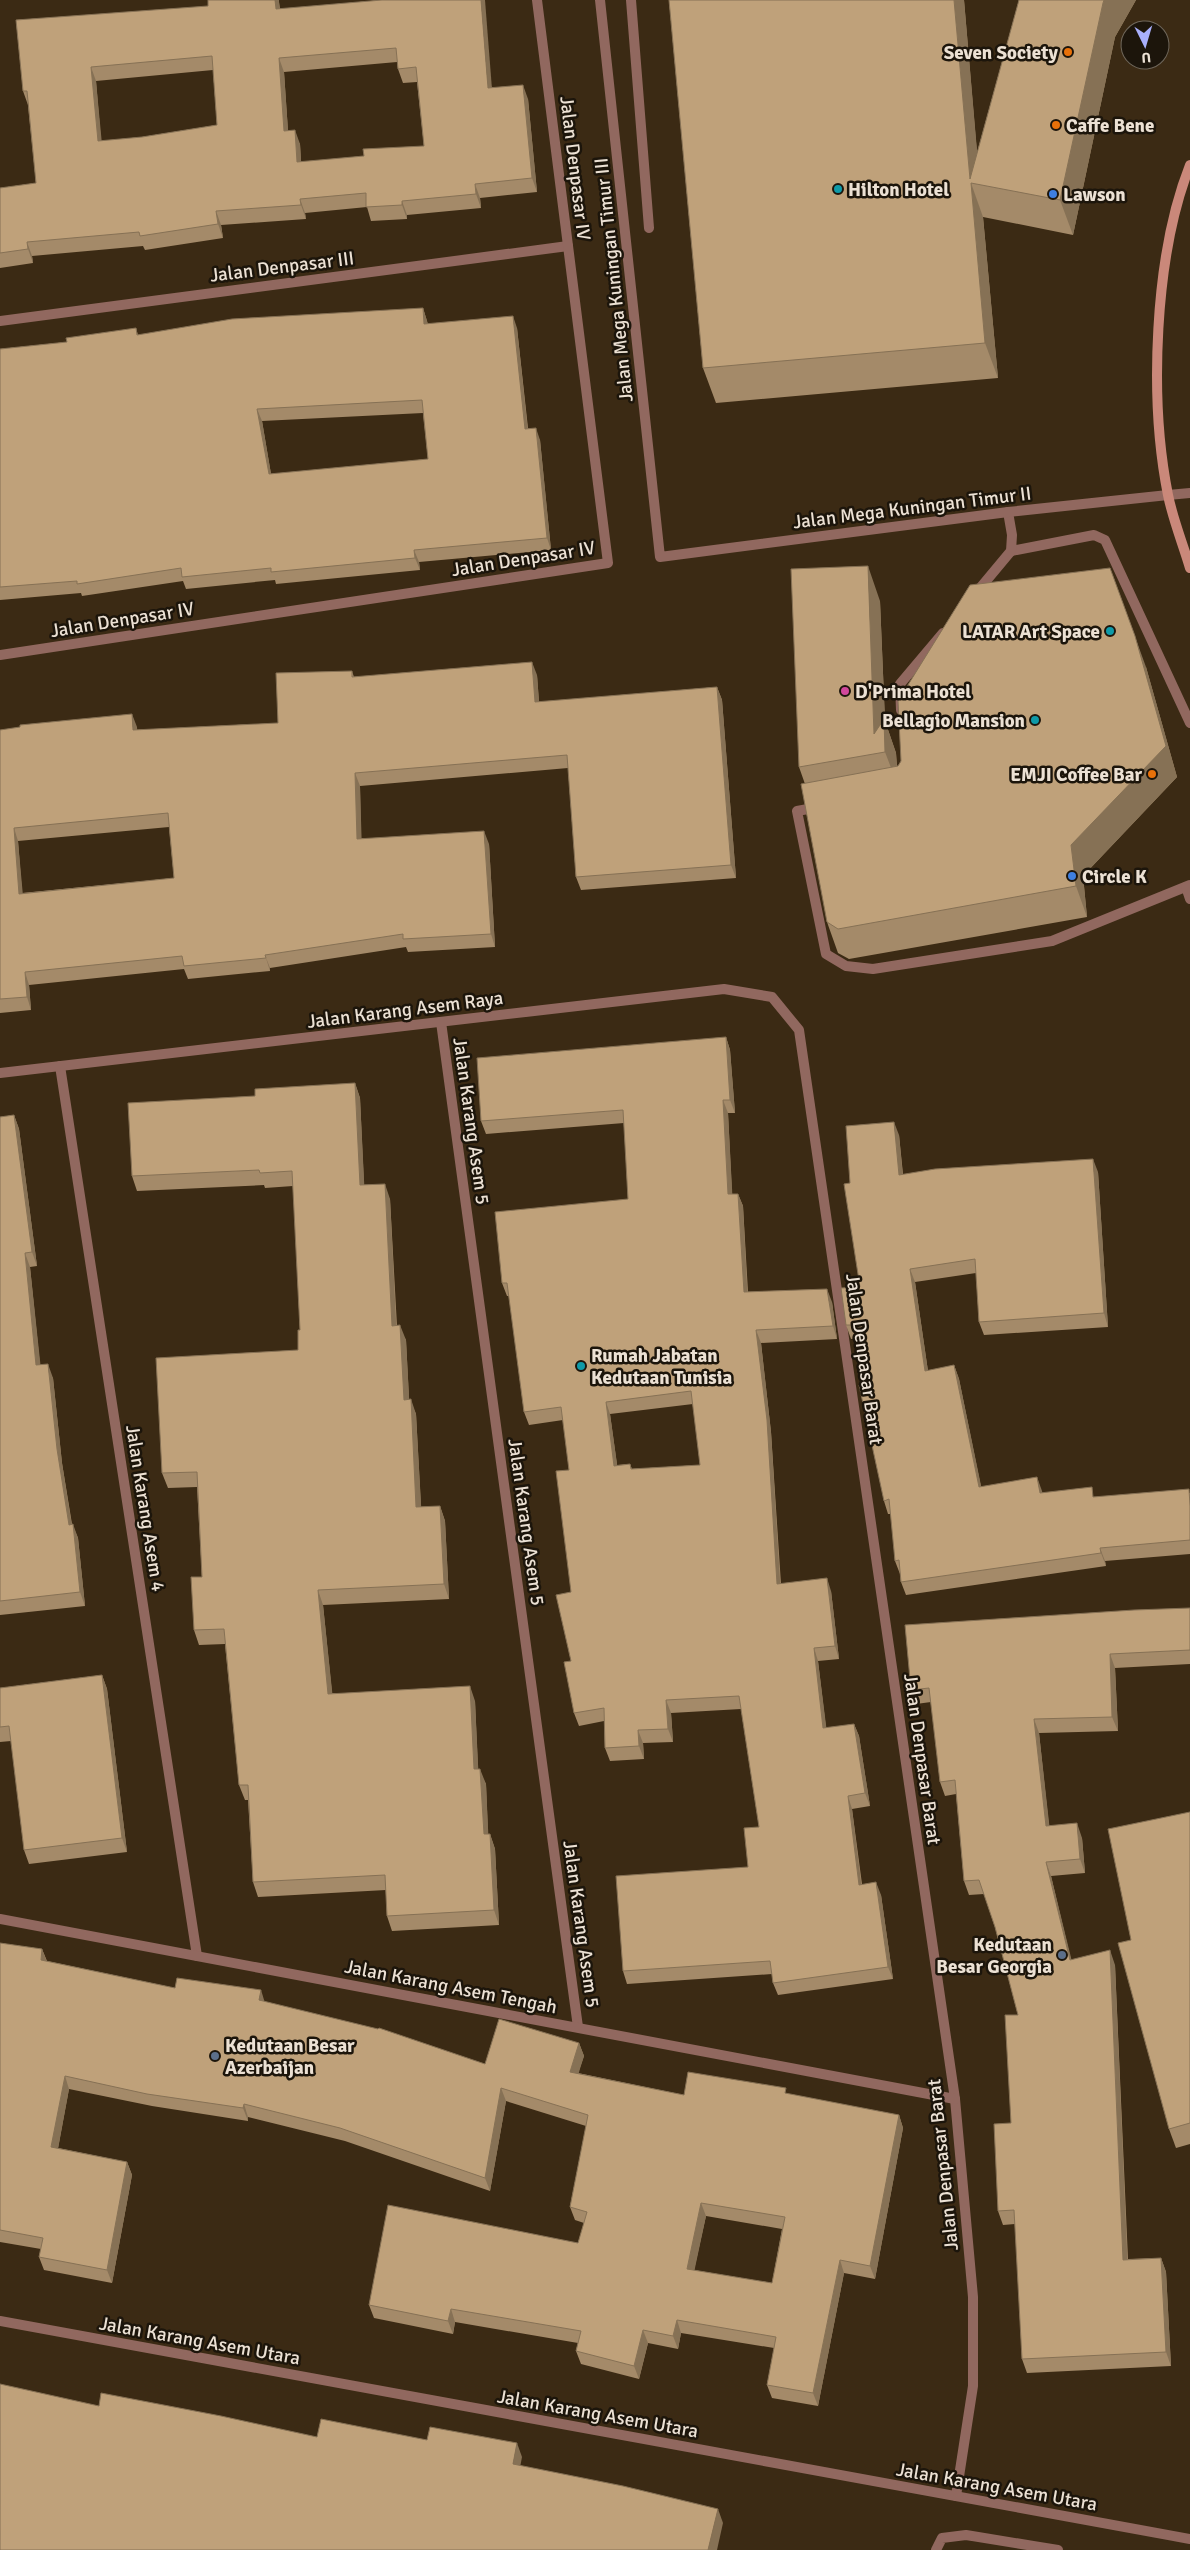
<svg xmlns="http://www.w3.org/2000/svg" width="1190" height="2550" font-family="Signika,sans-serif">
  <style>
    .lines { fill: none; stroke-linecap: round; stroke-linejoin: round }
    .lane { stroke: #91685f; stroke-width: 10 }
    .street { stroke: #91685f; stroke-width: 10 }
    .secondary { stroke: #ca887a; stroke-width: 10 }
    .wall { fill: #a48a69; fill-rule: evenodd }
    .shaded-wall { fill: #867155 }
    .building { fill: #bfa17a; stroke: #867155; fill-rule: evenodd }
    .food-dot { fill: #e8710a; stroke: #1c150b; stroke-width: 2 }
    .culture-dot { fill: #0f9aa8; stroke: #1c150b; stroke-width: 2 }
    .shop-dot { fill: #3f7fe0; stroke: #1c150b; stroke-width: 2 }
    .hotel-dot { fill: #d1479c; stroke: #1c150b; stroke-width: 2 }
    .service-dot { fill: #5c6f8a; stroke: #1c150b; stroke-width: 2 }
    .labels { text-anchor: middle; stroke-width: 5; stroke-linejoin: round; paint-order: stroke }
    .poi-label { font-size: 19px; font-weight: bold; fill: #ece1d4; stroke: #1c150b; text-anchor: start }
    .street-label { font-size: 19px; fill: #ece1d4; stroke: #1c150b }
  </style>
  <rect width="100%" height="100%" fill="#3b2a14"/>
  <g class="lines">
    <g class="lane">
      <polyline points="631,0 649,228"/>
      <polyline points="1168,495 1190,493"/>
      <polyline points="1011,551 1094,535 1105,540 1190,723"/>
      <polyline points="976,593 1011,551 1012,535 1008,512"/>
      <polyline points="901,710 900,684 943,633"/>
      <polyline points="819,807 797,811 826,954 846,966 873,969 1052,941 1190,885"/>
      <polyline points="1186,887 1190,899"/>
      <polyline points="936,2550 942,2538 966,2535 1058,2550"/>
    </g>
    <g class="street">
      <polyline points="600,0 660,557 1008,512 1168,495"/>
      <polyline points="0,321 568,246"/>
      <polyline points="0,655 608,563 537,0"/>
      <polyline points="441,1022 578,2027"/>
      <polyline points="60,1066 197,1956"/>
      <polyline points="0,1073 724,989 772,997 799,1030 955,2099 973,2297 973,2386 956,2496"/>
      <polyline points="0,1919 955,2099"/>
      <polyline points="0,2321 1190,2539"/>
    </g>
    <path class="secondary" d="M1190,165C1154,256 1149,400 1168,495C1173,520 1183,544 1190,568"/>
  </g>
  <g class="wall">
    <path d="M382,0L492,87L528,99L537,192L480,198L481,208L407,215V219L371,221L367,207L305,213L306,219L221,225L223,238L145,250L143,246L32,256L33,263L0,268V188L36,183L28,105L23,91L16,20L279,2L280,9ZM397,62L398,69L403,83L417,82L424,146L364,156L301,162L300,144L288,131L284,72ZM213,70L217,125L142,137L101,141L96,81Z"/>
    <polygon points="669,0 964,0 977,153 1019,0 1136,0 1115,37 1073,235 983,217 998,378 716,403 703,368"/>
    <path d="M423,308L427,321L428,324L517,328L528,428L540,440L551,550L419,562L420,570L276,584L275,580L186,589L183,581L82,596L81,593L0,600V349L67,342L136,328L138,335ZM423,413L428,459L271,474L262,421Z"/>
    <polygon points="880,601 885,721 896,753 897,766 1146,667 1177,777 1083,876 1087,917 849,959 838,953 827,922 805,784 799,767"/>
    <path d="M352,671L354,677L537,675L539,702L717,687L722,700L736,878L581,890L576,877L568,768L360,786L361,838L489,844L495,947L408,952L406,947L270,968V971L188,979L184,969L29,985L31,1010L0,1013V730L137,727V730L278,723ZM169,827L174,878L22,893L18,841Z"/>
    <path d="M726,1037L730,1050L735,1113H728L732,1194H738L743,1206L748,1292L832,1302L837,1339L761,1343L771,1432L781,1584L831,1591L839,1659L818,1661L826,1728L854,1724L859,1736L870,1806L852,1809L862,1884L881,1895L893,1979L778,1995L773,1983L772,1974L627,1984L623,1971L748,1867L759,1827L741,1709L671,1713L673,1742L643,1743L644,1759L610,1761L605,1748L604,1721L579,1726L574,1713L571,1661V1592L569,1470L563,1420L529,1425L524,1412L509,1296H507L502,1283L628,1199L624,1123L486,1134L481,1121ZM693,1404L700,1465L632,1469L630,1464L617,1465L610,1414Z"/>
    <polygon points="355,1083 360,1098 364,1185 390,1199 397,1326 406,1340 409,1399 416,1414 421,1507 440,1506 445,1521 449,1599 323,1605 332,1693 475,1701 478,1769 486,1784 488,1834 490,1834 495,1849 499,1925 392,1931 387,1916 386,1890 258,1897 253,1882 248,1800 245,1800 239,1785 225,1644 199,1645 194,1630 202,1577 197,1487 168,1488 162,1473 298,1350 300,1330 293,1186 265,1188 264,1185 137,1191 132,1176 255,1096"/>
    <polygon points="14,1115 19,1129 37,1266 30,1267 40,1365 53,1378 62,1463 72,1524 78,1538 85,1606 0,1615 0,1117"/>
    <polygon points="899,1135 903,1174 1098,1172 1108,1327 984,1335 979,1322 976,1273 915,1282 928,1371 954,1365 959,1379 981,1487 1042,1491 1042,1493 1096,1497 1190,1493 1190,1554 1105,1561 1106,1566 906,1595 901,1582 900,1574 895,1561 891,1514 888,1514 884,1501 864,1384 857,1338 851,1339 846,1325 860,1287 850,1183"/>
    <polygon points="1190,1608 1190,1664 1115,1668 1118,1731 1039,1733 1049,1826 1082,1838 1085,1873 1051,1876 1071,1960 1115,1965 1128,2259 1161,2258 1166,2272 1171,2366 1027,2373 1022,2359 1015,2224 1003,2225 998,2211 1011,2123 1018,2015 995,1927 984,1894 969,1895 964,1881 956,1794 945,1796 940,1782 931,1702 916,1704 911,1690"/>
    <polygon points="102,1675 107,1689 127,1852 29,1864 24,1850 11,1741 0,1742 0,1688"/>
    <polygon points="1190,1812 1190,2144 1176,2148 1169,2129 1131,1940"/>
    <path d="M0,1943L42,1949L47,1961L175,1988L265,2002L485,2064L579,2043L584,2056L578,2073L684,2095L788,2094L899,2115L903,2128L875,2279L844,2273L818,2406L772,2398L767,2385L774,2348L681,2333L678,2349L648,2343L639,2379L581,2364L576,2351L578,2343L455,2322L453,2334L374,2318L369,2305L578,2243L584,2223L575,2220L570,2207L586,2126L506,2101L490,2191L345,2141L248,2117V2121L152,2106L69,2089L58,2148L127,2162L132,2175L112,2283L44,2270L39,2257L41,2249L0,2242ZM706,2216L782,2229L772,2283L694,2270Z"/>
  </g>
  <g class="shaded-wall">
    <polygon points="275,0 279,0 279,2 281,23 276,9"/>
    <polygon points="481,0 485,0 493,102 488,88"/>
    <polygon points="954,0 964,0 980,185 970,179"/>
    <polygon points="1104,0 1136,0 1115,37 1073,235 1060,200 1103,3"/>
    <polygon points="279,58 284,72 289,145 284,131"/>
    <polygon points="91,67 96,81 103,155 98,141"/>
    <polygon points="523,85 528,99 537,192 532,178"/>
    <polygon points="295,130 300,144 302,176 297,162"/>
    <polygon points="971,183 983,217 998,378 985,343"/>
    <polygon points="475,184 480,198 481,208 476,194"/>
    <polygon points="300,199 305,213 306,219 301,205"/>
    <polygon points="402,201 407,215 407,219 402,205"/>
    <polygon points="216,211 221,225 223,238 218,224"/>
    <polygon points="27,242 32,256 33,263 28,249"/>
    <polygon points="423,308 427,321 428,336 424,324"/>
    <polygon points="513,316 517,328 529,441 525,429"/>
    <polygon points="257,409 262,421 273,486 269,474"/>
    <polygon points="536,428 540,440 551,550 547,538"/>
    <polygon points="414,550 419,562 420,570 415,558"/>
    <polygon points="868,566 880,601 885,721 896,753 898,786 885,752 874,734"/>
    <polygon points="1110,568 1146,667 1177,777 1083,876 1087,917 1076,886 1071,845"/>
    <polygon points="532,662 537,675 540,715 535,702"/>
    <polygon points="717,687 722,700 736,878 731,865"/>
    <polygon points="132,714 137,727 138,743 133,730"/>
    <polygon points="355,773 360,786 362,852 357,839"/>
    <polygon points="14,828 18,841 24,907 19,894"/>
    <polygon points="484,831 489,844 495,947 491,934"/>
    <polygon points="265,955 270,968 270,971 266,958"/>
    <polygon points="25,972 29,985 31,1010 27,997"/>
    <polygon points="726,1037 730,1050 735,1113 730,1100"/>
    <polygon points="355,1083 360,1098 365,1200 360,1185"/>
    <polygon points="723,1100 728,1113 733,1207 728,1194"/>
    <polygon points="14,1115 19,1129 37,1266 32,1252"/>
    <polygon points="894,1122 899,1135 904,1188 899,1175"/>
    <polygon points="1093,1159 1098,1172 1108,1327 1104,1313"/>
    <polygon points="385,1184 390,1199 397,1341 392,1326"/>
    <polygon points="738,1194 743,1206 748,1305 744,1292"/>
    <polygon points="25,1253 30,1267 42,1379 36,1365"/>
    <polygon points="910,1269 915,1282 930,1385 925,1371"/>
    <polygon points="827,1289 832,1302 837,1339 833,1326"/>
    <polygon points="400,1325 406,1340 410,1415 404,1400"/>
    <polygon points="756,1330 761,1343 771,1432 781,1597 777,1584"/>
    <polygon points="48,1364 53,1378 62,1463 74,1539 69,1525 57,1449"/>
    <polygon points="954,1365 959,1379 984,1500 979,1487"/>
    <polygon points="411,1399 416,1414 422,1522 416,1507"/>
    <polygon points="606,1402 610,1414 619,1478 614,1466"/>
    <polygon points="1037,1477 1042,1491 1045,1507 1040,1493"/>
    <polygon points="440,1506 445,1521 449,1599 444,1584"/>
    <polygon points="73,1524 78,1538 85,1606 80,1592"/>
    <polygon points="1100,1548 1105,1561 1106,1566 1101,1553"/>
    <polygon points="827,1578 831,1591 839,1659 835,1646"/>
    <polygon points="318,1590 323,1605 334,1709 328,1694"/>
    <polygon points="814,1648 818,1661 828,1741 823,1728"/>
    <polygon points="1110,1654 1115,1668 1118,1731 1112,1717"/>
    <polygon points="102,1675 107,1689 127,1852 122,1838"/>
    <polygon points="470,1686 475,1701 479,1784 474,1769"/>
    <polygon points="666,1700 671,1713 673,1742 668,1729"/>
    <polygon points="1034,1719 1039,1733 1051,1840 1046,1826"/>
    <polygon points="854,1724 859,1736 870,1806 865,1793"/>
    <polygon points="638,1730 643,1743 644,1759 639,1746"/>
    <polygon points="480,1769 486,1784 489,1849 484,1834"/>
    <polygon points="848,1796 852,1809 863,1898 859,1885"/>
    <polygon points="1077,1823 1082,1838 1085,1873 1080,1859"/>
    <polygon points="490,1834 495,1849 499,1925 494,1910"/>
    <polygon points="1046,1862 1051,1876 1075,1974 1070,1960"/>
    <polygon points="876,1882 881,1895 893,1979 888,1967"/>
    <polygon points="42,1949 47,1962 41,1960"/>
    <polygon points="1110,1950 1115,1965 1128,2274 1123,2260"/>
    <polygon points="261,1990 265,2003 259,2000"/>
    <polygon points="579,2043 584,2056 575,2085 570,2072"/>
    <polygon points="65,2076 69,2089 56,2160 51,2147"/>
    <polygon points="501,2088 506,2101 490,2191 485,2178"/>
    <polygon points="244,2104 248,2117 248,2121 243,2108"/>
    <polygon points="899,2115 903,2128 875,2279 870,2266"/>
    <polygon points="127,2162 132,2175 112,2283 107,2270"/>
    <polygon points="701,2203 706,2216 692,2282 687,2269"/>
    <polygon points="1161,2258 1166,2272 1171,2366 1166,2352"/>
    <polygon points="840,2260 844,2273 818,2406 813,2393"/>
    <polygon points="451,2309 455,2322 453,2334 448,2321"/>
    <polygon points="677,2320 681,2333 678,2349 673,2336"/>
    <polygon points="643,2330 648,2343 639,2379 634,2366"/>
    <polygon points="517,2443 522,2457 518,2478 513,2464"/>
    <polygon points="718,2509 723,2523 717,2550 708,2550"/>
  </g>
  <g class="building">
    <path d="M208,0H275L276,9L382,0H481L488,88L523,85L532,178L475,184L476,194L402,201V205L366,207V193L300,199L301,205L216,211L218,224L140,236L139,232L27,242L28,249L0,253V188L36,183L27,91H23L16,20L208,6ZM396,48L398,69L416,67L424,146L363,149L364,156L297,162L295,130L284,131L279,58ZM212,56L217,125L142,137L98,141L91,67Z"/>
    <polygon points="669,0 954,0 970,179 1019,0 1104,0 1103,3 1060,200 971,183 985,343 703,368"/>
    <path d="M423,308L424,324L513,316L525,429L536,428L547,538L414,550L415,558L271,572V568L182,577L181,568L77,584V581L0,587V349L67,342L66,338L136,328L137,335L232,319ZM422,400L428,459L269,474L257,409Z"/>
    <polygon points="868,566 874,734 884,719 885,752 799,767 791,569"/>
    <polygon points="1110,568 1135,636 1166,746 1071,845 1076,886 838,929 827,922 801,784 898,766 901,761 898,701 970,585"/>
    <path d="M532,662L535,702L717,687L731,865L576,877L567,755L355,773L357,839L484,831L491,934L403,939V934L265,955L266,958L184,966L182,956L25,972L27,997L0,999V730L20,727V725L132,714L133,730L278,723L276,673L352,671V677ZM168,813L174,878L19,894L14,828Z"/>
    <path d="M726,1037L730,1100H723L728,1194H738L744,1292L827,1289L833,1326L756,1330L767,1420L777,1584L827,1578L835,1646L814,1648L823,1728L854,1724L865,1793L848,1796L859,1885L876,1882L888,1967L773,1983L770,1961L623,1971L616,1876L748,1867L744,1828L759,1827L739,1696L666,1700L668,1729L638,1730L639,1746L605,1748L604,1708L574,1713L564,1662L571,1661L556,1595L571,1592L556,1471L569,1470L561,1407L524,1412L507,1283H502L495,1212L628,1199L623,1110L481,1121L477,1058ZM691,1391L700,1465L631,1469L630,1464L614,1466L606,1402Z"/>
    <polygon points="355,1083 360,1185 385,1184 392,1326 400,1325 404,1400 411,1399 416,1507 440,1506 444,1584 318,1590 328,1694 470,1686 474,1769 480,1769 484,1834 490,1834 494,1910 387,1916 385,1875 253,1882 248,1785 239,1785 224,1629 194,1630 191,1577 202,1577 197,1472 162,1473 156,1358 298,1350 298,1330 300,1330 292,1171 260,1173 259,1170 132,1176 128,1103 255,1096 255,1089"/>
    <polygon points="14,1115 32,1252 25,1253 36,1365 48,1364 57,1449 69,1525 73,1524 80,1592 0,1601 0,1117"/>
    <polygon points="894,1122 899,1175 935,1169 1093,1159 1104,1313 979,1322 975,1259 910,1269 925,1371 954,1365 979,1487 1037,1477 1040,1493 1092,1487 1093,1497 1189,1489 1190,1506 1190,1540 1100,1548 1101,1553 901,1582 899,1560 895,1561 889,1499 884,1501 859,1385 864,1384 855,1325 846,1325 841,1288 860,1287 844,1184 850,1183 846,1126"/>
    <polygon points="1190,1608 1190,1650 1110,1654 1112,1717 1034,1719 1046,1826 1077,1823 1080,1859 1046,1862 1070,1960 1110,1950 1123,2260 1161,2258 1166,2352 1022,2359 1014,2210 998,2211 994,2124 1011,2123 1005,2015 1018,2015 995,1927 979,1880 964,1881 955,1780 940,1782 929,1688 911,1690 905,1625 1134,1610"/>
    <polygon points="102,1675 122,1838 24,1850 9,1726 0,1727 0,1688"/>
    <polygon points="1190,1812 1190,2123 1169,2129 1118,1943 1131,1940 1108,1829"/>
    <path d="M0,1943L42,1949L41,1960L175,1988L177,1978L261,1990L259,2000L378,2029L379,2028L485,2064L499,2019L579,2043L570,2072L684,2095L688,2072L786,2088L785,2093L899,2115L870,2266L840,2260L813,2393L767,2385L776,2337L677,2320L673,2336L643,2330L634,2366L576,2351L581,2331L451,2309L448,2321L369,2305L388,2205L578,2243L587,2212L570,2207L588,2115L501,2088L485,2178L340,2128L244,2104L243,2108L147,2094L65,2076L51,2147L127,2162L107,2270L39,2257L43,2238L0,2230ZM701,2203L785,2217L772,2283L687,2269Z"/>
    <polygon points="0,2384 99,2406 101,2393 221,2416 317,2437 321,2419 427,2440 430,2427 517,2443 513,2464 623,2486 718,2509 708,2550 0,2550"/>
  </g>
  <g class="food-dot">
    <circle cx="1068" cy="52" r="5"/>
    <circle cx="1056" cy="125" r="5"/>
    <circle cx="1152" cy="774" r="5"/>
  </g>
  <g class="culture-dot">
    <circle cx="838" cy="189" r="5"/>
    <circle cx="1110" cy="631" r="5"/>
    <circle cx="1035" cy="720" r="5"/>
    <circle cx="581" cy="1366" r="5"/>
  </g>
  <g class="shop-dot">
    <circle cx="1053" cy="194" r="5"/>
    <circle cx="1072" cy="876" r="5"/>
  </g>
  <circle class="hotel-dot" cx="845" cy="691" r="5"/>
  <g class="service-dot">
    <circle cx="1062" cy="1955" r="5"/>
    <circle cx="215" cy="2056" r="5"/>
  </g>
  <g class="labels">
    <g class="poi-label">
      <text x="1058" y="59" text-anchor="end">Seven Society</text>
      <text x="1066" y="132">Caffe Bene</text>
      <text x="848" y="196">Hilton Hotel</text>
      <text x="1063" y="201">Lawson</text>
      <text x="1100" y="638" text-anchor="end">LATAR Art Space</text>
      <text x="855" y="698">D'Prima Hotel</text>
      <text x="1025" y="727" text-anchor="end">Bellagio Mansion</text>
      <text x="1142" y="781" text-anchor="end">EMJI Coffee Bar</text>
      <text x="1082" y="883">Circle K</text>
      <text x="591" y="1362">Rumah Jabatan<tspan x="591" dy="22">Kedutaan Tunisia</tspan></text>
      <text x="1052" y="1951" text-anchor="end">Kedutaan<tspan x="1052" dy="22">Besar Georgia</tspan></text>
      <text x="225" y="2052">Kedutaan Besar<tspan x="225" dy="22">Azerbaijan</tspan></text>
    </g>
    <g class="street-label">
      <text transform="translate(576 168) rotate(83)" y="7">Jalan Denpasar IV</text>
      <text transform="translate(282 266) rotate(-7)" y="7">Jalan Denpasar III</text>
      <text transform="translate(613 280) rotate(-96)" y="7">Jalan Mega Kuningan Timur III</text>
      <text transform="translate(912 507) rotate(-7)" y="7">Jalan Mega Kuningan Timur II</text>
      <text transform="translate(523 558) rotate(-9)" y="7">Jalan Denpasar IV</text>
      <text transform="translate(122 619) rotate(-9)" y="7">Jalan Denpasar IV</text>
      <text transform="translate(405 1009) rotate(-7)" y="7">Jalan Karang Asem Raya</text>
      <text transform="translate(472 1121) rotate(82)" y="7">Jalan Karang Asem 5</text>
      <text transform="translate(865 1359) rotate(82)" y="7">Jalan Denpasar Barat</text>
      <text transform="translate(146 1508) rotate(81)" y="7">Jalan Karang Asem 4</text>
      <text transform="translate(527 1522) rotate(82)" y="7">Jalan Karang Asem 5</text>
      <text transform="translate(923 1759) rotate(82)" y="7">Jalan Denpasar Barat</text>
      <text transform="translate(582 1924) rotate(82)" y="7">Jalan Karang Asem 5</text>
      <text transform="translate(451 1986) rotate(11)" y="7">Jalan Karang Asem Tengah</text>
      <text transform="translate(942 2165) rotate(-96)" y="7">Jalan Denpasar Barat</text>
      <text transform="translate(200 2340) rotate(10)" y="7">Jalan Karang Asem Utara</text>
      <text transform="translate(598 2413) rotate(10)" y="7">Jalan Karang Asem Utara</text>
      <text transform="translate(997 2486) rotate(10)" y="7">Jalan Karang Asem Utara</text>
    </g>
  </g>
  <g transform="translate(1145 45) rotate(175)"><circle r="24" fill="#1c150b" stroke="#6f675b"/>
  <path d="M0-4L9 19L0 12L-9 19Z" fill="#a9b0fc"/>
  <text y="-8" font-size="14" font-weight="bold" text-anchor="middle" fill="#ece1d4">U</text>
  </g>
</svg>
